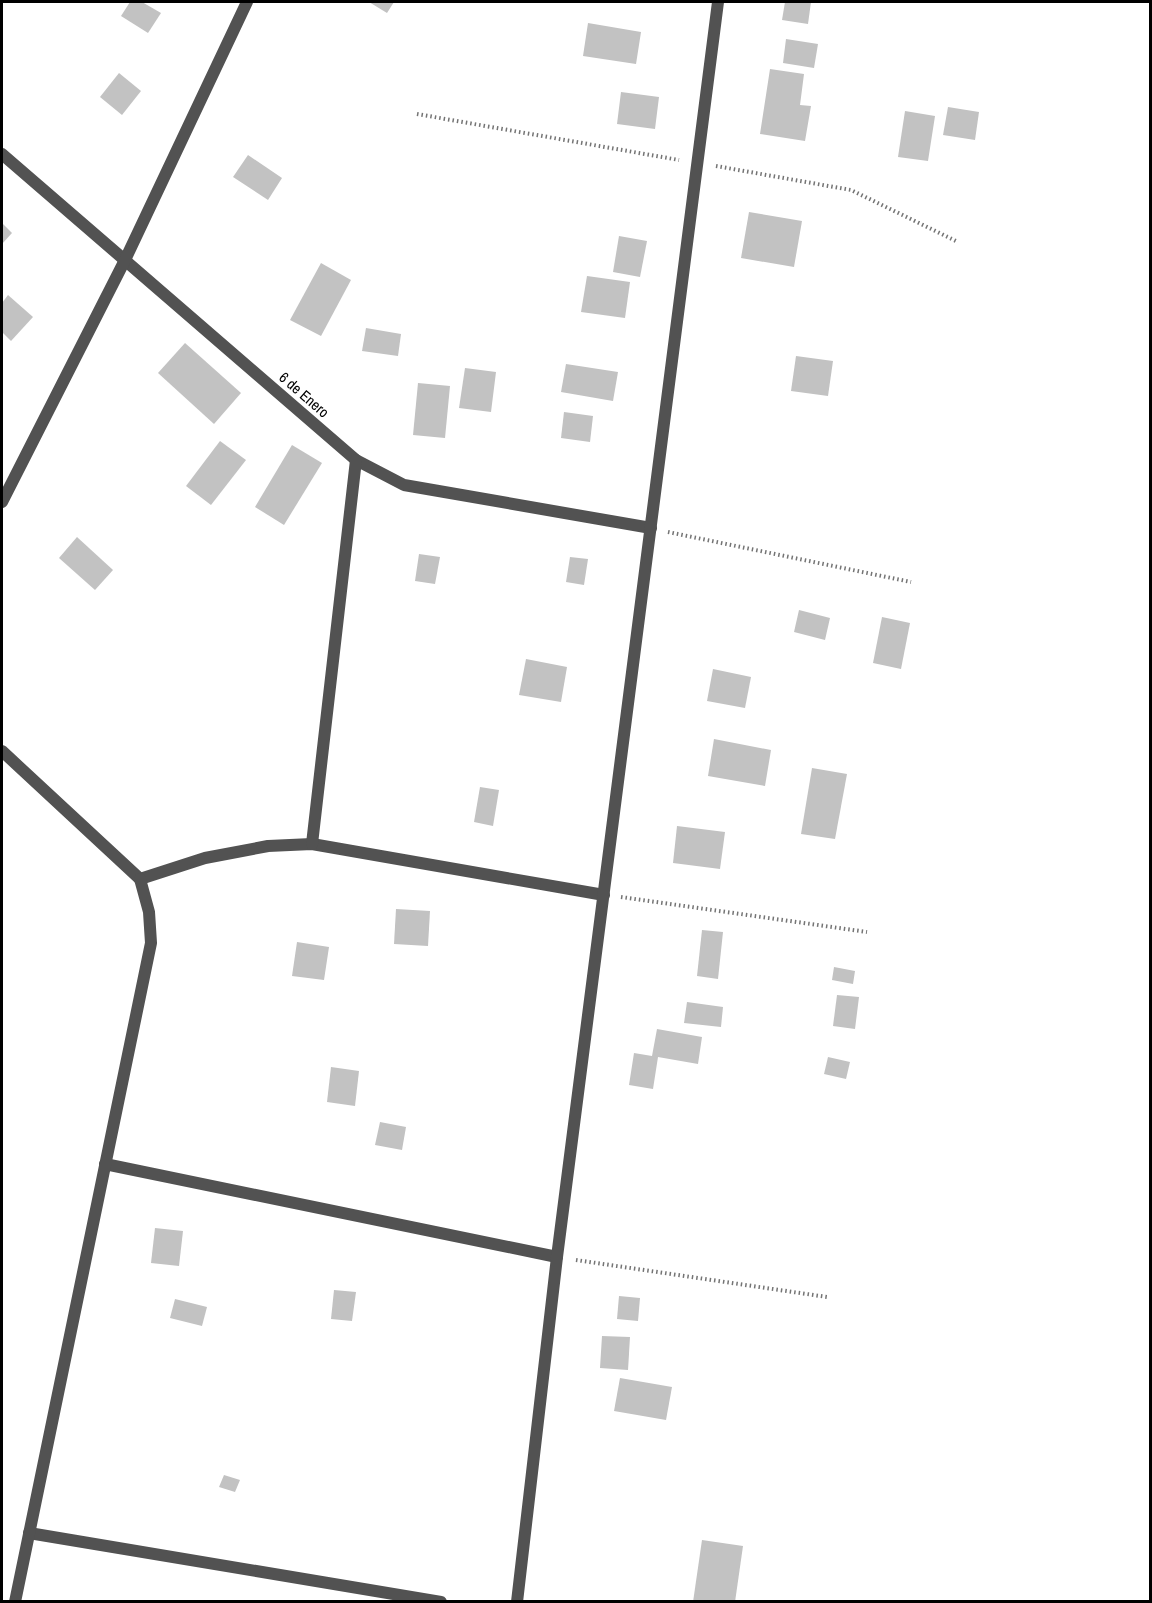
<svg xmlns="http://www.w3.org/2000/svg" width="1152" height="1603" font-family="'Archivo Narrow',sans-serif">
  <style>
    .building { fill: #c2c2c2 }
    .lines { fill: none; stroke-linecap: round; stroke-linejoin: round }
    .path { stroke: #747474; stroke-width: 4; stroke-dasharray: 1.5 3; stroke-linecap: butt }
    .street { stroke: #525252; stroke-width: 12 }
    .labels { text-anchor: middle; stroke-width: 4.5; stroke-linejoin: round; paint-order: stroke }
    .street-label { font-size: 15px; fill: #000; stroke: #fff }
  </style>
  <rect width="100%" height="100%" fill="#fff"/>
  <g class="building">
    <polygon points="130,2 142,2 161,13 148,33 121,16"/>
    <polygon points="369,2 394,2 387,13"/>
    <polygon points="785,2 811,2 808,24 782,20"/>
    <polygon points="588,23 641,32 636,64 583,56"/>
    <polygon points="786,39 818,44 814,68 783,63"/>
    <polygon points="770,69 804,74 800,105 811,106 805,141 760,134"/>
    <polygon points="119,73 141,91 122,115 100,97"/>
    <polygon points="621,92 659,97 655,129 617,124"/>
    <polygon points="948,107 979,112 975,140 943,135"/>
    <polygon points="905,111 935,116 928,161 898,157"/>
    <polygon points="248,155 282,178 268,200 233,177"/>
    <polygon points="749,212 802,221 794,267 741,258"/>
    <polygon points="2,223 12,233 2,244"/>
    <polygon points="619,236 647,241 640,277 613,272"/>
    <polygon points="321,263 351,280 321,336 290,320"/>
    <polygon points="587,276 630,282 625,318 581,312"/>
    <polygon points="8,295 33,317 11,341 2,332 2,303"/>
    <polygon points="366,328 401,334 398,356 362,351"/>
    <polygon points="185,343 241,393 214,424 158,373"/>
    <polygon points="796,356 833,361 828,396 791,391"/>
    <polygon points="566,364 618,372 613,401 561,392"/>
    <polygon points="465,368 496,372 491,412 459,408"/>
    <polygon points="418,383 450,386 445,438 413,435"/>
    <polygon points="564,412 593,416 590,442 561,438"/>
    <polygon points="220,441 246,460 211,505 186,486"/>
    <polygon points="292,445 322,463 284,525 255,507"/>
    <polygon points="77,537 113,570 95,590 59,558"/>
    <polygon points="419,554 440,557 435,584 415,581"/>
    <polygon points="570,557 588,559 584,585 566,582"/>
    <polygon points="799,610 830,618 825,640 794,632"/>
    <polygon points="882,617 910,623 901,669 873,663"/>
    <polygon points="526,659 567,667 561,702 519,695"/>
    <polygon points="713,669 751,677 745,708 707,701"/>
    <polygon points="714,739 771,750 765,786 708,776"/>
    <polygon points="812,768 847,774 835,839 801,834"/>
    <polygon points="480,787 499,790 493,826 474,822"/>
    <polygon points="677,826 725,832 720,869 673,863"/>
    <polygon points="396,909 430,911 428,946 394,944"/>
    <polygon points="702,930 723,932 718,979 697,976"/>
    <polygon points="297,942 329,947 324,980 292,976"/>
    <polygon points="834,967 855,971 853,984 832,980"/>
    <polygon points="837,995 859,997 855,1029 833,1026"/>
    <polygon points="687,1002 723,1007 721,1027 684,1023"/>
    <polygon points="657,1029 702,1037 698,1064 658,1057 653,1089 629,1085 634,1053 652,1056"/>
    <polygon points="828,1057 850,1062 846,1079 824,1074"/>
    <polygon points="331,1067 359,1071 355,1106 327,1102"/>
    <polygon points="380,1122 406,1127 402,1150 375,1145"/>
    <polygon points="155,1228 183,1231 179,1266 151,1263"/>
    <polygon points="334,1290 356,1292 352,1321 331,1319"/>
    <polygon points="619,1296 640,1298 638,1321 617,1319"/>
    <polygon points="175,1299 207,1307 202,1326 170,1318"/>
    <polygon points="602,1336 630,1337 628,1370 600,1368"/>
    <polygon points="620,1378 672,1387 666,1420 614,1411"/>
    <polygon points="224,1475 240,1480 235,1492 219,1487"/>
    <polygon points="702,1540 743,1546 735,1602 693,1602"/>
  </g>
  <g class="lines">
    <g class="path">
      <polyline points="417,114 679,160"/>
      <polyline points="716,166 851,190 956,241"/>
      <polyline points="668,532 911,582"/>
      <polyline points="621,897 867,932"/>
      <polyline points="576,1260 827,1297"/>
    </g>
    <g class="street">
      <polyline points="2,154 356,460 404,485 651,528"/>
      <polyline points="2,502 125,260 247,2"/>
      <polyline points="2,751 140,879 205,858 268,846 312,844 604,895"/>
      <polyline points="312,844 356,460"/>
      <polyline points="105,1164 557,1257"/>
      <polyline points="29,1533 441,1602"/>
      <polyline points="15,1602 151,943 149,912 140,879"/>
      <polyline points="517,1602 557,1257 718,2"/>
    </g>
  </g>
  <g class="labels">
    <g class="street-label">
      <text transform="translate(304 395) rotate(41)" y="5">6 de Enero</text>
    </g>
  </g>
  <rect width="1152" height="1603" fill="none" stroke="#000000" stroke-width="6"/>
</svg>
